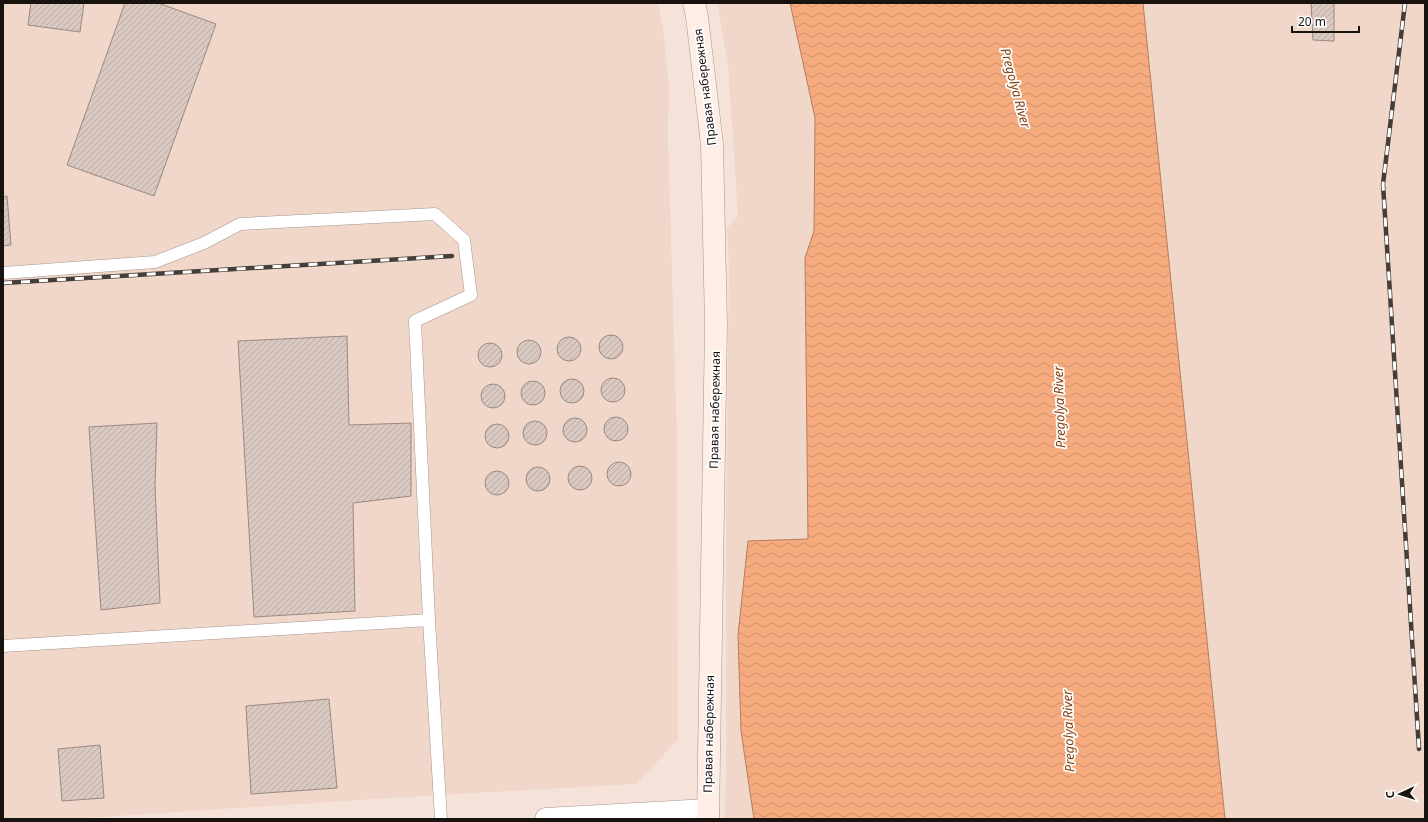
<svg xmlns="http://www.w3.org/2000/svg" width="1428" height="822" font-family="'Noto Sans',sans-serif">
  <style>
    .built { fill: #f0d7ca }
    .water { fill: url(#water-waves); stroke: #b47d5d }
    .building { fill: url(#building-hatch); stroke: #998980 }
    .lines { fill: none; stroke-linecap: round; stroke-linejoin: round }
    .lane-casing { stroke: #a6968d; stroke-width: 13 }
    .street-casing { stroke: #a6968d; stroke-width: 23 }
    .secondary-casing { stroke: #a6968d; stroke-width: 23 }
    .lane { stroke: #fff; stroke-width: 12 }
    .street { stroke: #fff; stroke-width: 22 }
    .secondary { stroke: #feeee6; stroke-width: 22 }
    .rail-casing { stroke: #453d38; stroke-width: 4.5 }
    .rail { stroke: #fff; stroke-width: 3; stroke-dasharray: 9; stroke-linecap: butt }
    .labels { text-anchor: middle; stroke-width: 3.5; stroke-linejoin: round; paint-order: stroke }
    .street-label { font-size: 12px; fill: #19130f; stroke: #fff }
    .water-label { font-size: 13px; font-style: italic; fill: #854212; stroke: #fff }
  </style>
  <defs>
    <pattern id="water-waves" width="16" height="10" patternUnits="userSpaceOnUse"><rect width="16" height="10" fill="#f6ab7f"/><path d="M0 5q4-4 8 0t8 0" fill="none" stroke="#d2926d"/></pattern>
    <pattern id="building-hatch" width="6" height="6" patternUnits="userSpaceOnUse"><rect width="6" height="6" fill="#dac9c0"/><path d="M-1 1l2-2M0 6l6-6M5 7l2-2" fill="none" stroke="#baaca4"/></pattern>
  </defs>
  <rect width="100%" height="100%" fill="#f5e3da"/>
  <g class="built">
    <polygon points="3,3 658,3 663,28 669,83 668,138 677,439 678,740 636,784 406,797 71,819 3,819"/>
    <polygon points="717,3 790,3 815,118 814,231 805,258 808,540 738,635 741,731 754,819 725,819 726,769 726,495 729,266 727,228 738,216 728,64"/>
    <polygon points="1143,3 1425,3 1425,819 1225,819"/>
  </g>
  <polygon class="water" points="790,3 1143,3 1225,819 754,819 741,731 738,635 748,541 808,539 805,258 814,231 815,118"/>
  <g class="building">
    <polygon points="31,3 84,3 80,32 28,25"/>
    <polygon points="125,3 158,3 216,24 154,196 67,165"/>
    <polygon points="1311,3 1334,3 1334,41 1313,40"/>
    <polygon points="7,196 11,245 3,246 3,197"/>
    <circle cx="611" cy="347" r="12"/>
    <polygon points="347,336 349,425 411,423 411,496 353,503 355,611 254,617 238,341"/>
    <circle cx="569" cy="349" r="12"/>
    <circle cx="529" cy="352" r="12"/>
    <circle cx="490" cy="355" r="12"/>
    <circle cx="613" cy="390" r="12"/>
    <circle cx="572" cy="391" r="12"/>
    <circle cx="533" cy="393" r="12"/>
    <circle cx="493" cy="396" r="12"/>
    <circle cx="616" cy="429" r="12"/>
    <circle cx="575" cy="430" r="12"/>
    <circle cx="535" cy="433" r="12"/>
    <polygon points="157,423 155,486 160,603 101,610 89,427"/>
    <circle cx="497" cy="436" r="12"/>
    <circle cx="619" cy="474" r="12"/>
    <circle cx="580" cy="478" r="12"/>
    <circle cx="538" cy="479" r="12"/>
    <circle cx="497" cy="483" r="12"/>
    <polygon points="329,699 337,788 251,794 246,706"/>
    <polygon points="100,745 104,798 62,801 58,749"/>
  </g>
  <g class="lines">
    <g class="lane-casing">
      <g id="lane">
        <polyline points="3,273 155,262 204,243 240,224 435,214 464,240 471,295 415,321 429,620"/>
        <polyline points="3,646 429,620 441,819"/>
      </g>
    </g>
    <g class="street-casing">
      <polyline id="street" points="546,819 708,810"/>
    </g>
    <g class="secondary-casing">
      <polyline id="secondary" points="694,3 697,17 712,144 716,325 708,819"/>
    </g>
    <use href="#lane" class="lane"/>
    <use href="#street" class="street"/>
    <use href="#secondary" class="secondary"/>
    <g class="rail-casing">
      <g id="rail">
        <polyline points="1405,3 1383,184 1419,749"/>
        <polyline points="3,283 452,256"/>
      </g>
    </g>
    <use href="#rail" class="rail"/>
  </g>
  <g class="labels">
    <g class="street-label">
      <text transform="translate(705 87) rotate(-97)" y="4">Правая набережная</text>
      <text transform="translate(715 410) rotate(-89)" y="4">Правая набережная</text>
      <text transform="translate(709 734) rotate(-89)" y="4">Правая набережная</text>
    </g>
    <g class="water-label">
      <text transform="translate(1016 88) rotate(75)" y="5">Pregolya River</text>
      <text transform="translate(1059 407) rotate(-92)" y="5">Pregolya River</text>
      <text transform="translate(1068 731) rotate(-92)" y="5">Pregolya River</text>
    </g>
  </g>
  <rect width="1428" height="822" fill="none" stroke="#19130f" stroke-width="8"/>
  <g transform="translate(1400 794) rotate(266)" stroke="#ffffff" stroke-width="3" paint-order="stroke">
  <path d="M0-3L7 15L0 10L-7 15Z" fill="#19130f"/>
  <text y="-6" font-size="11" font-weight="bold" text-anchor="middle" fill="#19130f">С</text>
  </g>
  <path d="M1292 26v6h67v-6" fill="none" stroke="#19130f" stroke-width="2"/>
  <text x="1298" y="26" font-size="12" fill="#19130f" stroke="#ffffff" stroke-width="3" paint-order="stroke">20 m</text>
</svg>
